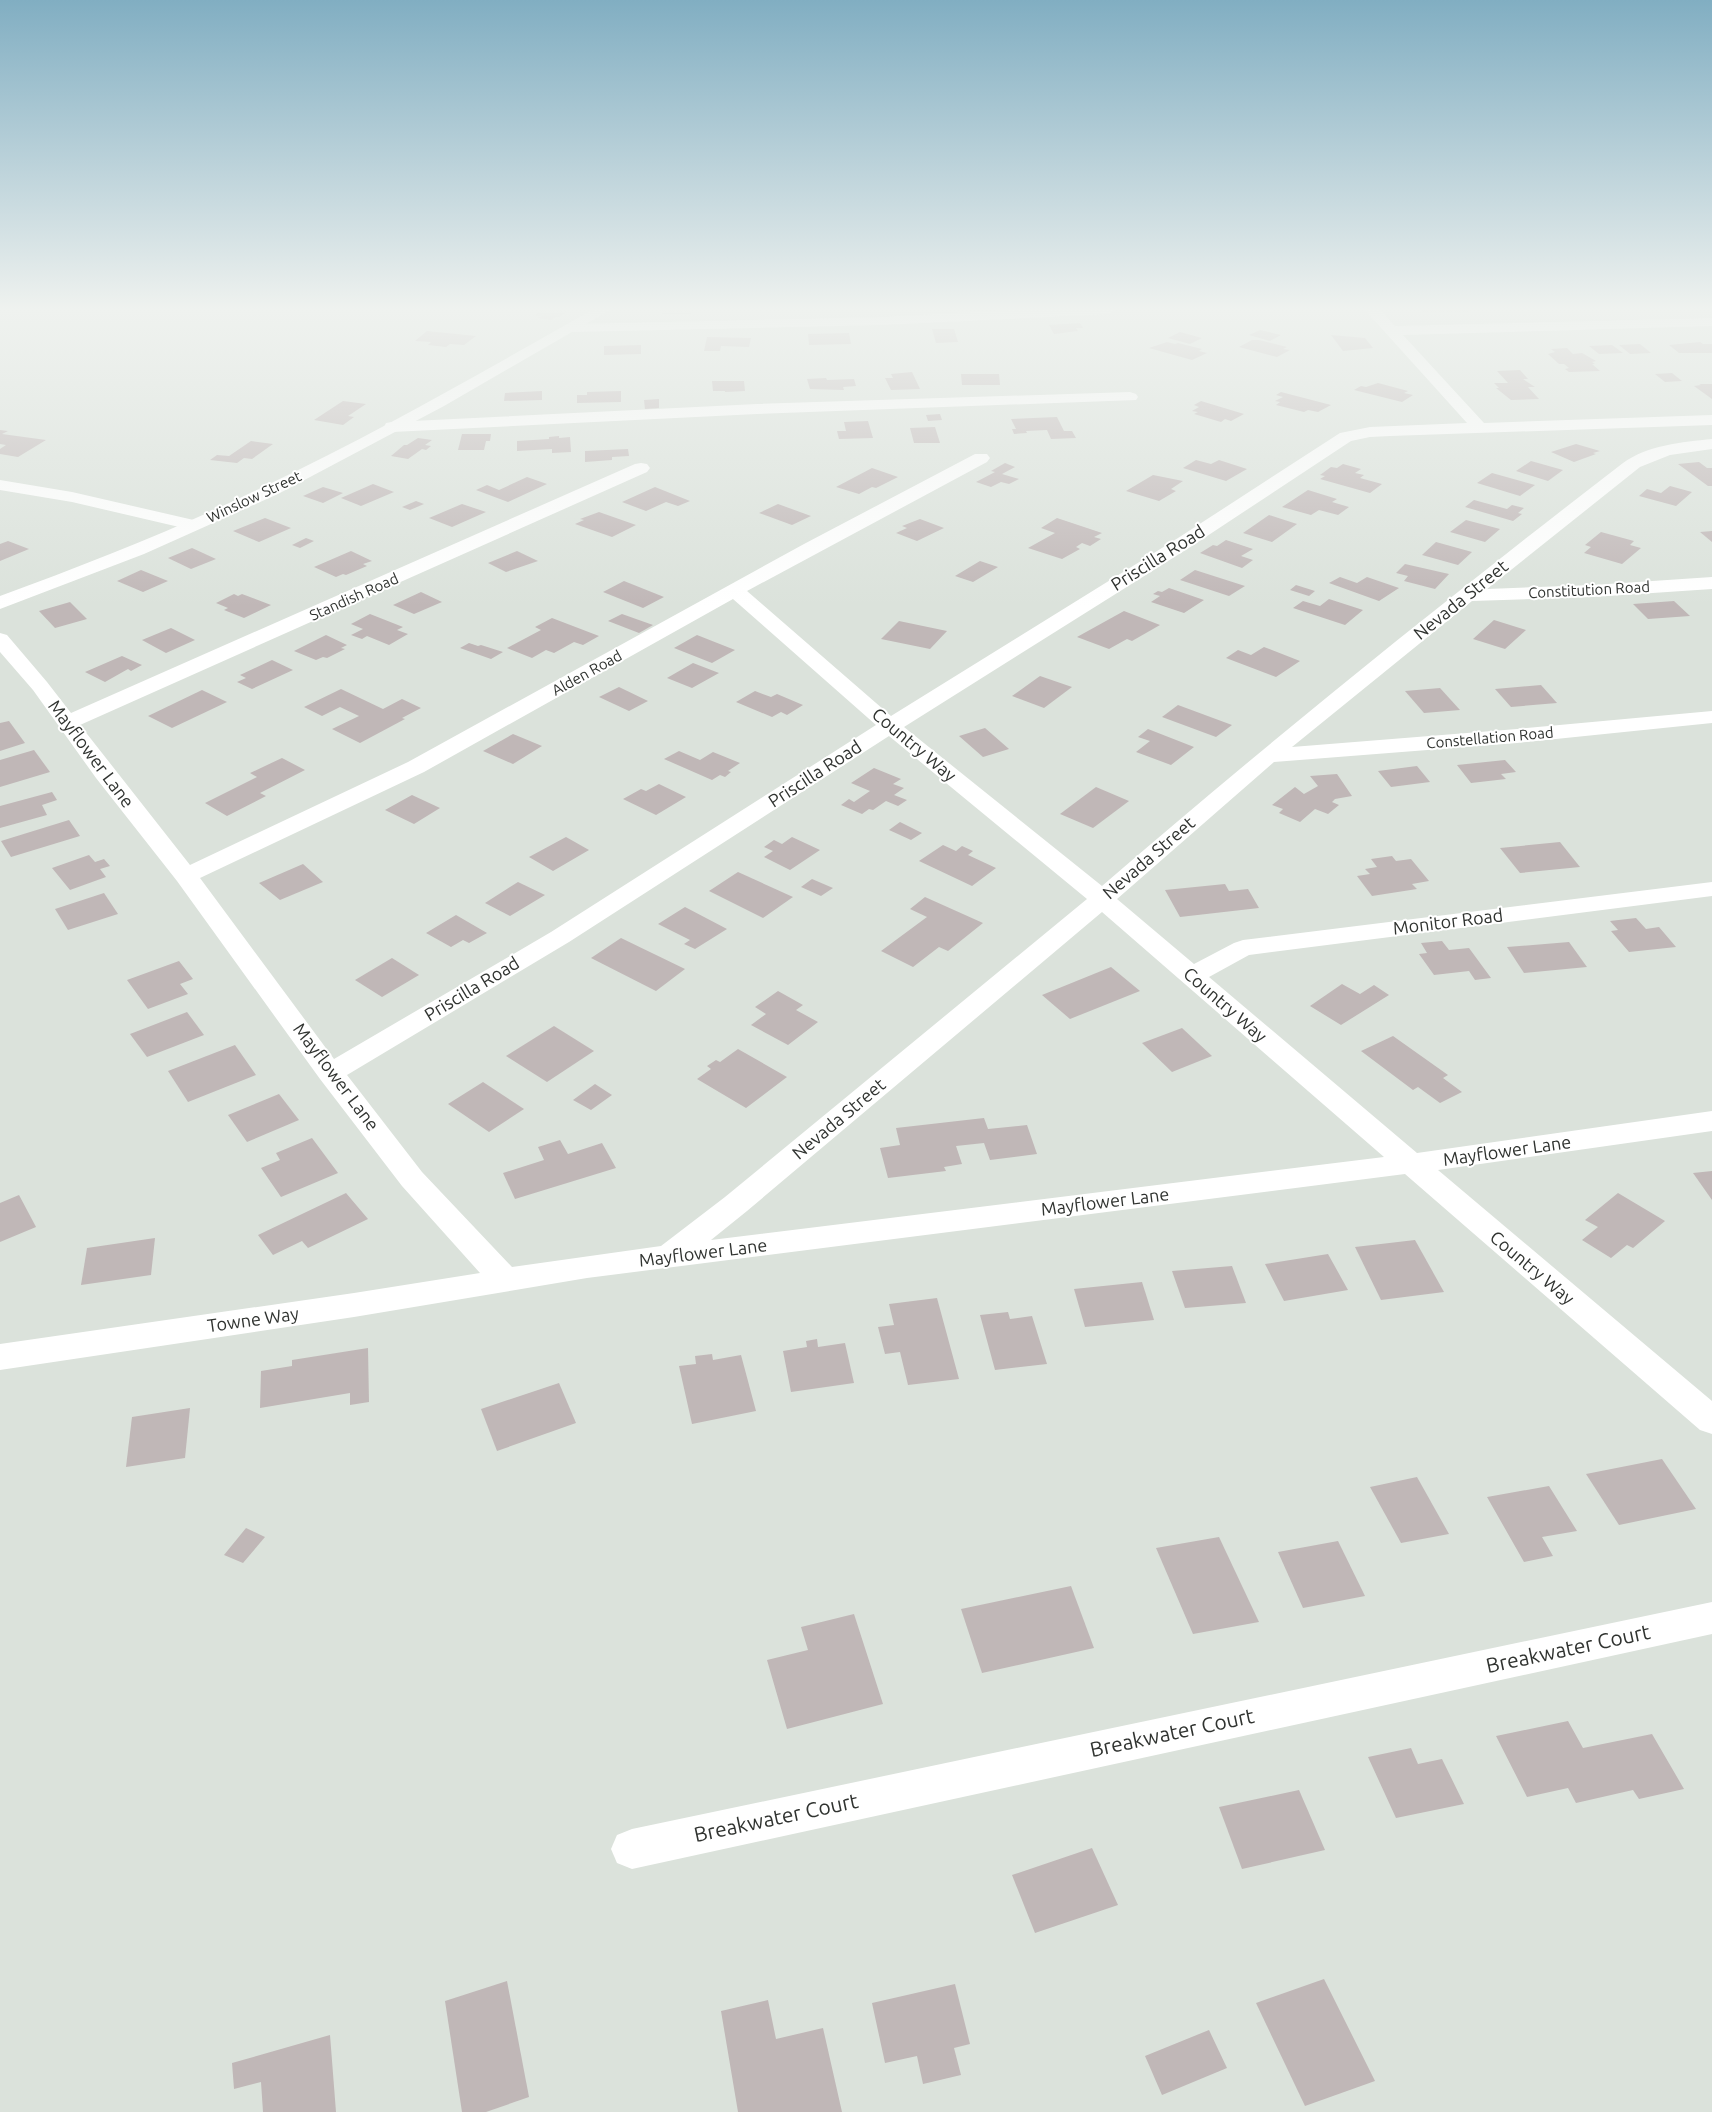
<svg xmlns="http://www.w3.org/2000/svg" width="1712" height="2112" font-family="Ubuntu,sans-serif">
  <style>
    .building { fill: #c0b7b7 }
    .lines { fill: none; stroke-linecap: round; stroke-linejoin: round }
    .minor { fill: #fff; fill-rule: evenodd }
    .tertiary { fill: #fff; fill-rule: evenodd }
    .labels { text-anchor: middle; stroke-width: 4; stroke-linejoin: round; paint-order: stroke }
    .far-street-label { font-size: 15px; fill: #303330; stroke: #fff }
    .street-label { font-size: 18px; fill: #303330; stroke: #fff }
    .near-street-label { font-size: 21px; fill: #303330; stroke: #fff }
  </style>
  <rect width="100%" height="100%" fill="#dbe2db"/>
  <g class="building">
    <polygon points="541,310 561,310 567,312 560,317 555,317 551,320 538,318 541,316 535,315"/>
    <polygon points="662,310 690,310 691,314 662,314"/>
    <polygon points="1421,310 1469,310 1471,312 1423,313"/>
    <polygon points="1080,323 1083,328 1076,328 1078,331 1054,334 1049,325"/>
    <polygon points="932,329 954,329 958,342 936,343"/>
    <polygon points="1260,330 1281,335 1270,341 1249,335"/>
    <polygon points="427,331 476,336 464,345 450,344 446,347 428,345 431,342 415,341"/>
    <polygon points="1180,332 1202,338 1190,344 1168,338"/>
    <polygon points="849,333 851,344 809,345 808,334"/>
    <polygon points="1331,335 1365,338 1373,348 1343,351"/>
    <polygon points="707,337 751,338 749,347 721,346 720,351 704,351"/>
    <polygon points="1252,340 1259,340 1287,347 1283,349 1290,350 1277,357 1239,347"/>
    <polygon points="1167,342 1175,344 1178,343 1202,349 1199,351 1207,353 1192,360 1149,348"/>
    <polygon points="1700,342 1703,344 1712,344 1712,353 1679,353 1669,345"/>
    <polygon points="1640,344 1651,353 1630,354 1619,345"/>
    <polygon points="641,345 641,354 604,355 604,346"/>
    <polygon points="1612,345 1623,353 1599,354 1589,346"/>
    <polygon points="1567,348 1573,354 1582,353 1596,361 1592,362 1595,364 1592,364 1600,371 1569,372 1565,369 1569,368 1564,364 1559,364 1548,354 1555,352 1551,349"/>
    <polygon points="1520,370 1528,379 1523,379 1535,387 1528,387 1539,399 1511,400 1496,388 1499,388 1494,383 1508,383 1497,371"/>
    <polygon points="912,372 920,389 891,390 885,378 893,378 891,374"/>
    <polygon points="1672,373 1682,381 1665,382 1655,374"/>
    <polygon points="961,374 999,374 1000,385 962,385"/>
    <polygon points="826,378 827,380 854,379 856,386 843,387 844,390 810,389 807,379"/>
    <polygon points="712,381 744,381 745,391 725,392 725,391 713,391"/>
    <polygon points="1378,383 1408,391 1404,393 1413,395 1402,402 1354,390 1361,386 1366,387"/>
    <polygon points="1699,384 1712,384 1712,399 1694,386 1701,385"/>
    <polygon points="542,391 542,400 504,401 505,393"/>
    <polygon points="621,391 621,402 577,403 577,395 587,395 587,392"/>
    <polygon points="1281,392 1331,405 1318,412 1308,410 1304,412 1276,405 1280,402 1275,401 1283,397 1276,395"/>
    <polygon points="659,399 659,408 645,409 644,400"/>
    <polygon points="343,401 366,404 348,416 354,417 343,425 314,420"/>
    <polygon points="1201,401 1244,414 1231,421 1225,419 1221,422 1194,414 1198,412 1192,411 1199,407 1194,405"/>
    <polygon points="940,414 942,420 928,421 926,415"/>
    <polygon points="1057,417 1064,431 1072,431 1076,438 1051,439 1047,430 1026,431 1027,433 1014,434 1012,429 1016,429 1011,419"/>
    <polygon points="868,421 873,438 839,439 837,431 846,431 844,422"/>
    <polygon points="935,427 940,443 914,443 910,428"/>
    <polygon points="0,430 8,431 2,434 46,440 18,457 0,454 0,449 6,445 0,444"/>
    <polygon points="462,434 491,434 490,441 486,441 484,450 458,450"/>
    <polygon points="559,436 559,438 570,437 571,452 552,453 552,449 517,451 517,441 549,439 549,437"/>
    <polygon points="418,438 432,440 425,445 431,446 426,450 422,449 408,459 391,456 404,445 407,445"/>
    <polygon points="251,441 273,444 252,459 244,458 237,463 210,460 217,455 229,456"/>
    <polygon points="1576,444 1600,451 1593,453 1596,454 1574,462 1551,452"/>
    <polygon points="628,449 629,456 612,457 612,460 585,462 585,451"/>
    <polygon points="1196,460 1211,464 1219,460 1247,469 1226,481 1183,468"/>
    <polygon points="1531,461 1563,470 1548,481 1516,471"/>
    <polygon points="1699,462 1707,468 1712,468 1712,486 1708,486 1678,464"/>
    <polygon points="1005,463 1015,467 1002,474 1019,479 1009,484 1001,482 991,487 976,482 995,472 991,471"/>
    <polygon points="1343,464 1361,469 1355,473 1364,475 1360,478 1382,484 1370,493 1320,479 1325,476 1320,475 1331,467 1337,468"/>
    <polygon points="872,468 898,477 876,488 872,487 859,494 836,487"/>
    <polygon points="1492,473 1535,485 1520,496 1477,483"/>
    <polygon points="1153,475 1183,481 1171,489 1176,491 1159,501 1126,491"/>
    <polygon points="527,477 547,484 508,502 476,490 487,485 499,490"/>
    <polygon points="373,484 394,492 361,506 341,498"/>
    <polygon points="1670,486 1692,492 1676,506 1639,496 1647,489 1661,493"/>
    <polygon points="323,487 343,493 323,503 303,496"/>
    <polygon points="655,487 690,501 678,506 666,502 646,511 622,502"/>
    <polygon points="1308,490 1337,499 1332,502 1349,507 1338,515 1319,510 1311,515 1282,507"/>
    <polygon points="1474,500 1507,509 1512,505 1524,508 1518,513 1522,514 1513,521 1465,507"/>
    <polygon points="416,501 424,504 410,510 402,507"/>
    <polygon points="462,504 486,512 452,527 429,518"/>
    <polygon points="778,504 811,516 792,525 759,513"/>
    <polygon points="599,512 636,525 612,537 575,524 584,520 580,519"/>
    <polygon points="1269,515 1297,524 1272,542 1243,533"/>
    <polygon points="265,518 291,528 259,542 233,531"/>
    <polygon points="1057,518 1102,533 1094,537 1101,539 1090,546 1082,543 1076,547 1080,549 1062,559 1028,548 1055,533 1041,528"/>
    <polygon points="920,519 944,528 917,541 896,533 907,528 902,526"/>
    <polygon points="1466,520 1500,529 1485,542 1450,532"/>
    <polygon points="1712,531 1712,542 1700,532"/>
    <polygon points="1601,532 1634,541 1630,545 1641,548 1622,564 1584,553 1591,547 1585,545"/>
    <polygon points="306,538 314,541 300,548 292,545"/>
    <polygon points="1226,540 1253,549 1241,556 1253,560 1242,568 1200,553 1213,545 1217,546"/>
    <polygon points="8,541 29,549 0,561 0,544"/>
    <polygon points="1436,542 1472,552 1458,565 1422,555"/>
    <polygon points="192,548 216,559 191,569 168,558"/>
    <polygon points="351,551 372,561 363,564 367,566 346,575 343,574 336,577 314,567"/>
    <polygon points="517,551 538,561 506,572 488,563"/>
    <polygon points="980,561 998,567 973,582 955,576"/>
    <polygon points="1405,564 1449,574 1435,589 1404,581 1408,576 1396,573"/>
    <polygon points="141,570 168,581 143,592 117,581"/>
    <polygon points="1195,570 1245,586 1229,596 1180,580"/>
    <polygon points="1340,577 1357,583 1367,577 1399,588 1379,601 1329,583"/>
    <polygon points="624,581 664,597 643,608 603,592"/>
    <polygon points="1296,585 1315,591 1309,596 1290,590"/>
    <polygon points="1169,588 1204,600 1184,613 1151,602 1160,596 1153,594 1158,591 1162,592"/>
    <polygon points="421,592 442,602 414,614 393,605"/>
    <polygon points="234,594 238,596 242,594 271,605 244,618 224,610 228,608 216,603"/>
    <polygon points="1329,599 1363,610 1345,625 1293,608 1303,601 1320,606"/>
    <polygon points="1674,601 1690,616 1648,619 1633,604"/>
    <polygon points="70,602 87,619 55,628 39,611"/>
    <polygon points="1124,611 1160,625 1132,641 1127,639 1109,649 1077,637"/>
    <polygon points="370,614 403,627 397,630 408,634 389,645 367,636 362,639 351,635 363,629 351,624"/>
    <polygon points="622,614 653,625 639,633 608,621"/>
    <polygon points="552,618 599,636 583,645 574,642 554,653 546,650 532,658 507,648 541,630 535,627"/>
    <polygon points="1494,620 1526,630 1505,649 1473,639"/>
    <polygon points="899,621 947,631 930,649 881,639"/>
    <polygon points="171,628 195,640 166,653 142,640"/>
    <polygon points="326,635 347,645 341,648 345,649 327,658 323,657 316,660 294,651"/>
    <polygon points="697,635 735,650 712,663 674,648"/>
    <polygon points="469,643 478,646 481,645 503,652 491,659 460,648"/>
    <polygon points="1264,647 1300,661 1276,677 1226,658 1238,650 1251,655"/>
    <polygon points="122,656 142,665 131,671 128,669 105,682 85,672"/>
    <polygon points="272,660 293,670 252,689 237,682 246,678 240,675"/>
    <polygon points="693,663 719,673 692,688 667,678"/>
    <polygon points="1040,676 1072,687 1044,708 1012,696"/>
    <polygon points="1541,685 1557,703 1511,707 1495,689"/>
    <polygon points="619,687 648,701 629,711 599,697"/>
    <polygon points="1440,688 1460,710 1424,713 1405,691"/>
    <polygon points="341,689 383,709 402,699 421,708 402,718 405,719 360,743 332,729 359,716 340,707 322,716 304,707"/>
    <polygon points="202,690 227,702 172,728 148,716"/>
    <polygon points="755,691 771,697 777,694 803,705 787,715 781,712 772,717 736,702"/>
    <polygon points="1178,705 1232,725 1216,737 1162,717"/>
    <polygon points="9,721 25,743 0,751 0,723"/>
    <polygon points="985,728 1009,749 983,757 959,736"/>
    <polygon points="1148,729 1194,747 1171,765 1136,752 1150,741 1138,737"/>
    <polygon points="513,734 542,746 513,764 483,751"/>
    <polygon points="34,750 50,772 0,787 0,760"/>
    <polygon points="679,751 700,760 713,752 740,763 728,771 731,772 725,777 720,775 712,780 664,759"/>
    <polygon points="282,758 305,770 260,793 266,796 227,816 205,803 257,777 250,773"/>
    <polygon points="1505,760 1516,772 1501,774 1506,779 1471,783 1457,765"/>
    <polygon points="1417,766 1430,782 1391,787 1378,771"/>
    <polygon points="874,768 901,779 893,784 904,788 894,795 907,800 898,806 886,801 873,810 869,809 862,814 841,805 849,799 854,802 870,791 851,783"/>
    <polygon points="1337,774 1352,796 1335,799 1332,802 1339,805 1328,814 1315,809 1300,822 1279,813 1283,809 1272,805 1295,787 1304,794 1318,786 1310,776"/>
    <polygon points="659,784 686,797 656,815 623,799 641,789 646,791"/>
    <polygon points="1096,787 1129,801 1093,828 1060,814"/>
    <polygon points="52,792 57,800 42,805 47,815 0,828 0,806"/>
    <polygon points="412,795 440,808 414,824 385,810"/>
    <polygon points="69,820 80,836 11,857 1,841"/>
    <polygon points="900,822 922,833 911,840 889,830"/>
    <polygon points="566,837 589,850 553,871 529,857"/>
    <polygon points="792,837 820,850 790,870 764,857 773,851 764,847 774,840 782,844"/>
    <polygon points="1560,842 1580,867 1520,873 1500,848"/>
    <polygon points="943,845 956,851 962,846 973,851 968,855 996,868 972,886 919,861"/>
    <polygon points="89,855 95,862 104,859 110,866 100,869 106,877 70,890 52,868"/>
    <polygon points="1392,856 1396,861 1411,859 1429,881 1412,884 1417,889 1372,896 1357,876 1370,874 1365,869 1377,867 1371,859"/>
    <polygon points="303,864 323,882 280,900 259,883"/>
    <polygon points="738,872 793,897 763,918 709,891"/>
    <polygon points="812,879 833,888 821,896 801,887"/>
    <polygon points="518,882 545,895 510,916 485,903"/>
    <polygon points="1225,884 1229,891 1248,889 1259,908 1180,917 1165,890"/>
    <polygon points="104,893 118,914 68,930 55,909"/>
    <polygon points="925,897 983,923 948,951 939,947 913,967 881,951 927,917 910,909"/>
    <polygon points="685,907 727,929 695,949 684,944 690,940 658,924"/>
    <polygon points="456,915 487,933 469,943 463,940 451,947 426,933"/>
    <polygon points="1636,918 1646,929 1659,927 1676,947 1629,952 1611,931 1618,930 1610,921"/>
    <polygon points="621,938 685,969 656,991 591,958"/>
    <polygon points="1442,941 1449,950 1469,948 1491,978 1475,980 1469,971 1434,975 1419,954 1427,953 1421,943"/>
    <polygon points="1569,942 1587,967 1524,973 1507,947"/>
    <polygon points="392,958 419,975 382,997 355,980"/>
    <polygon points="179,961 193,979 180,984 188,994 148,1009 127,980"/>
    <polygon points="1111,967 1140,991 1070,1019 1042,995"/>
    <polygon points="1342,984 1360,994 1374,985 1389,995 1341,1025 1310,1006"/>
    <polygon points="778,991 803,1005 796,1010 818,1022 788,1045 751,1025 766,1014 755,1007"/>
    <polygon points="187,1012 204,1035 147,1057 130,1034"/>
    <polygon points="554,1026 594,1051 547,1082 506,1056"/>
    <polygon points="1182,1028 1212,1056 1172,1072 1142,1043"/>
    <polygon points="1393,1036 1448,1075 1443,1078 1462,1092 1440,1103 1418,1087 1413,1090 1361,1051"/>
    <polygon points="235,1045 256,1075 188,1102 168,1071"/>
    <polygon points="738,1049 787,1077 746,1108 697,1079 711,1069 707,1066 716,1060 720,1062"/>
    <polygon points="483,1082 524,1109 489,1132 448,1104"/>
    <polygon points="595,1084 612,1095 591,1110 573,1100"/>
    <polygon points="279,1094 299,1120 247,1142 228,1115"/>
    <polygon points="984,1118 988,1129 1027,1125 1037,1154 990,1160 984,1143 956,1146 962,1164 944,1167 946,1171 888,1178 880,1148 900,1145 896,1128"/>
    <polygon points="312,1138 338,1173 281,1197 261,1168 280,1160 276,1153"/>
    <polygon points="560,1140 568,1154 602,1143 616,1168 515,1199 503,1173 544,1160 538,1147"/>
    <polygon points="1712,1171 1712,1200 1693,1173"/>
    <polygon points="346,1193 368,1219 308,1248 302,1241 273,1255 258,1235"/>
    <polygon points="1618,1193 1665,1221 1633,1248 1627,1245 1611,1258 1582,1240 1598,1227 1585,1220"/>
    <polygon points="19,1195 36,1227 0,1242 0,1203"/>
    <polygon points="155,1238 151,1275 81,1285 87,1248"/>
    <polygon points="1415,1240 1444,1292 1381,1300 1355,1247"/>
    <polygon points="1328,1254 1348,1290 1284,1301 1265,1264"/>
    <polygon points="1232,1266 1246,1303 1185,1308 1172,1271"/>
    <polygon points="1142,1282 1154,1320 1085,1327 1074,1289"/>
    <polygon points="937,1298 959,1379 908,1385 900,1352 885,1354 878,1327 894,1325 889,1304"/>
    <polygon points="1008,1312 1010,1319 1032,1316 1047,1364 995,1370 980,1315"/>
    <polygon points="817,1339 818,1347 845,1343 854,1383 791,1392 783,1351 807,1347 806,1341"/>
    <polygon points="368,1348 369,1402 350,1405 350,1393 260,1408 261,1371 292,1366 292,1360"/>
    <polygon points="712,1354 713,1360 741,1355 756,1411 692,1424 679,1366 696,1364 695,1356"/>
    <polygon points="559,1383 576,1423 497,1451 481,1409"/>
    <polygon points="190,1408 185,1458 126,1467 132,1417"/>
    <polygon points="1662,1459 1696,1509 1619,1525 1586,1474"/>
    <polygon points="1417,1477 1449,1534 1401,1543 1370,1487"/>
    <polygon points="1549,1486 1577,1531 1542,1537 1553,1556 1524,1562 1487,1497"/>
    <polygon points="246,1528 265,1537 243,1563 224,1555"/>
    <polygon points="1219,1537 1259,1622 1193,1634 1156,1548"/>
    <polygon points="1338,1541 1365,1596 1303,1608 1278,1552"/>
    <polygon points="1071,1586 1094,1648 982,1673 961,1609"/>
    <polygon points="854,1614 883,1704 787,1729 767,1660 808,1650 801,1627"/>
    <polygon points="1568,1721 1583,1748 1652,1734 1684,1789 1639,1799 1633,1790 1576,1803 1568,1788 1527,1797 1496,1736"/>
    <polygon points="1411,1748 1418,1764 1442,1759 1464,1804 1396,1818 1368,1757"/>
    <polygon points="1299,1790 1325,1850 1242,1869 1219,1807"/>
    <polygon points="1092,1848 1118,1905 1035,1933 1012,1875"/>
    <polygon points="1324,1979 1375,2081 1305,2106 1256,2003"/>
    <polygon points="507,1981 529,2097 486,2112 462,2112 445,2001"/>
    <polygon points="955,1984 970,2044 954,2048 961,2075 923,2084 917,2056 885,2063 872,2003"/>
    <polygon points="768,2000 776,2039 823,2028 842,2112 738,2112 721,2011"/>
    <polygon points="1209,2030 1227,2068 1162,2095 1145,2056"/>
    <polygon points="330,2035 336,2112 263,2112 261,2082 234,2089 232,2063"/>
  </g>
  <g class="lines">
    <g class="minor">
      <polygon points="1009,310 1116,310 1109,314 882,325 572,332 567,331 565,328 567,325 572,324 882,317"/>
      <path d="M1365,310H1380L1395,326L1712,318V326L1403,335L1484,423L1712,415V425L1390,436L1370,437L1351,441L1192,546L904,727L1102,886C1271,740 1445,600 1623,463C1648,445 1682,442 1712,439V449L1670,455L1640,467L1487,589L1593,585L1712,577V589L1593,597L1472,601L1292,747L1517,729L1712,711V723L1517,743L1274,762L1117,899L1194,964L1234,943L1243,940L1712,882V896L1249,955L1209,977L1417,1153L1712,1111V1131L1438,1170L1712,1401V1434L1700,1430L1405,1174L587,1278L354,1317L0,1370V1344L354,1293L480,1273L402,1186L320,1079L177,881L96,778L33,690L0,652V633L7,635L47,682L71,713L635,464L641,463L647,464L650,468L647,472L80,725L190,865L408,762L804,544L975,454H987L990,458L987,462L747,591L891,716L1178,538L1340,433L1370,427L1467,423ZM733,599L876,725L551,932L334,1059L200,878L424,772ZM889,736L1087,899L725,1197L661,1246L512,1267L422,1172L347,1075L569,942ZM1102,912L1384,1157L711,1240L747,1211Z"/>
      <polygon points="1130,392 1136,394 1138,397 1136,400 757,414 392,432 386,431 384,427 386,423 392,422 757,404"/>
      <polygon points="0,480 72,492 198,521 201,525 198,529 192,530 72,502 0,490"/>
      <polygon points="1712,1602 1712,1634 632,1869 617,1863 611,1849 617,1835 632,1829"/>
    </g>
    <path class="tertiary" d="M592,310H610L444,406L278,494L144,554L0,609V596C90,563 179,528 265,486C377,433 484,371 592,310Z"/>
  </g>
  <linearGradient id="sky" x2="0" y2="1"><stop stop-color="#81aec2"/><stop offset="0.51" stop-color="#eff2ef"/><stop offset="1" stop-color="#eff2ef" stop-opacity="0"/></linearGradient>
  <rect width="1712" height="606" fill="url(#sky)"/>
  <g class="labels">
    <g class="far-street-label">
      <text transform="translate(254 497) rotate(-25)" y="5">Winslow Street</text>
      <text transform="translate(1589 590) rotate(-3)" y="5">Constitution Road</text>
      <text transform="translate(354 597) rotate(-24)" y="5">Standish Road</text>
      <text transform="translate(587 673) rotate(-29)" y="5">Alden Road</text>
      <text transform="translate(1490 738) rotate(-5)" y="5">Constellation Road</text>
    </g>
    <g class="street-label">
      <text transform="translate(1158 558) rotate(-32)" y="6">Priscilla Road</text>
      <text transform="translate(1461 600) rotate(-39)" y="6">Nevada Street</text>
      <text transform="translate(914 745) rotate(40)" y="6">Country Way</text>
      <text transform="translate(91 754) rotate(53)" y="6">Mayflower Lane</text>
      <text transform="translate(815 774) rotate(-33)" y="6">Priscilla Road</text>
      <text transform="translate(1149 858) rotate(-41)" y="6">Nevada Street</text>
      <text transform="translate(1448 922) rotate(-7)" y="6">Monitor Road</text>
      <text transform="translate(472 989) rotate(-31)" y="6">Priscilla Road</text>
      <text transform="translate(1225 1005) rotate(41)" y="6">Country Way</text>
      <text transform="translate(336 1077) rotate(53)" y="6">Mayflower Lane</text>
      <text transform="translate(839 1119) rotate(-40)" y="6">Nevada Street</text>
      <text transform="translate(1507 1151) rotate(-8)" y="6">Mayflower Lane</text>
      <text transform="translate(1105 1202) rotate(-7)" y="6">Mayflower Lane</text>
      <text transform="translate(703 1253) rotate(-7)" y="6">Mayflower Lane</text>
      <text transform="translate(1532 1268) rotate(40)" y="6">Country Way</text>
      <text transform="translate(253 1320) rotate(-8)" y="6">Towne Way</text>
    </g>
    <g class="near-street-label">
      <text transform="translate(1568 1649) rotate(-12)" y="7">Breakwater Court</text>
      <text transform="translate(1172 1733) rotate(-12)" y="7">Breakwater Court</text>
      <text transform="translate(776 1818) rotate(-12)" y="7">Breakwater Court</text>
    </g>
  </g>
</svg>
